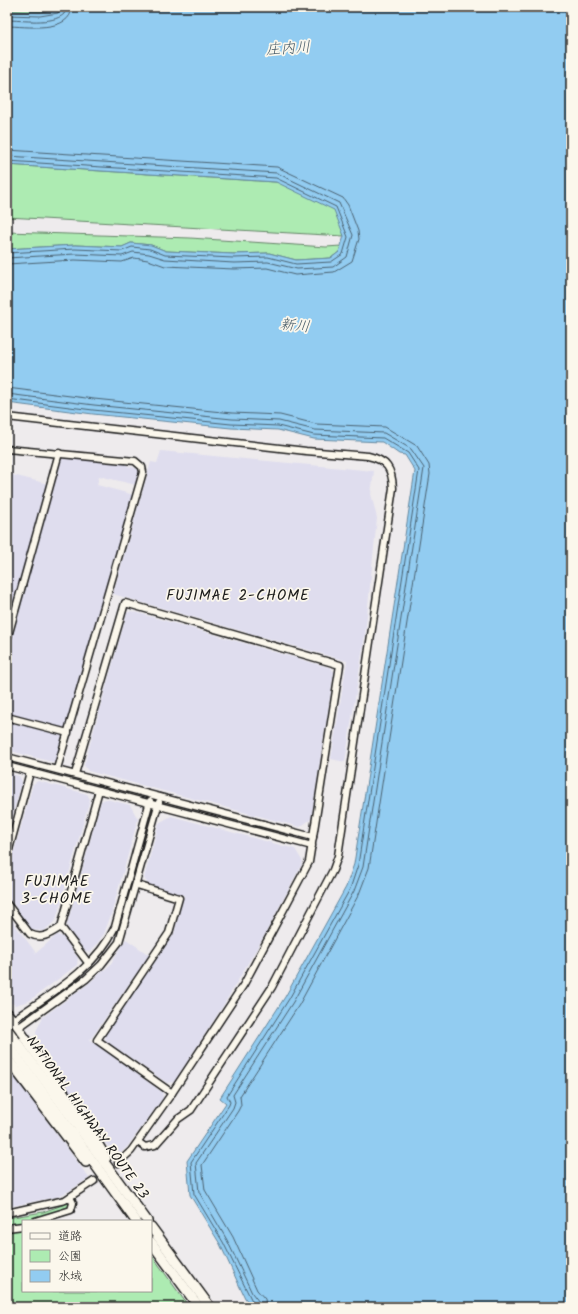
<svg xmlns="http://www.w3.org/2000/svg" width="578" height="1314" font-family="Kalam,'Klee One',sans-serif">
  <style>
    .built { fill: #dfddee }
    .green { fill: #adebb2; stroke: #648467 }
    .water { fill: #92ccf1; stroke: #63869c }
    .lines { fill: none; stroke-linecap: round; stroke-linejoin: round }
    .shore { stroke: #4b6271; stroke-width: 1 }
    .minor-tunnel { stroke: #c4c2c3; stroke-width: 6; stroke-dasharray: 6 3; stroke-linecap: butt }
    .minor-casing { stroke: #1c1c1c; stroke-width: 9 }
    .highway-casing { stroke: #1c1c1c; stroke-width: 12 }
    .minor { stroke: #fbf7ec; stroke-width: 6 }
    .highway { stroke: #fbf7ec; stroke-width: 9 }
    .highway-bridge-casing { stroke: #1c1c1c; stroke-width: 12; stroke-linecap: butt }
    .highway-bridge { stroke: #fbf7ec; stroke-width: 9 }
    .labels { text-anchor: middle; stroke-width: 3.5; stroke-linejoin: round; paint-order: stroke }
    .street-label { font-size: 14px; fill: #1c1c1c; stroke: #fbf7ec }
    .water-label { font-size: 15px; font-style: italic; fill: #455a67; stroke: #fbf7ec }
    .neighbourhood-label { font-size: 15px; letter-spacing: 1px; fill: #1c1c1c; stroke: #fbf7ec }
  </style>
  <rect width="100%" height="100%" fill="#eeebed"/>
  <filter id="ink" filterUnits="userSpaceOnUse"><feTurbulence type="fractalNoise" baseFrequency=".025" numOctaves="2"/><feDisplacementMap in="SourceGraphic" scale="8" xChannelSelector="R" yChannelSelector="G"/><feConvolveMatrix kernelMatrix="1 2 1 2 8 2 1 2 1" color-interpolation-filters="sRGB"/></filter>
  <g filter="url(#ink)">
    <g class="built">
      <polygon points="161,451 374,471 371,494 377,518 365,635 345,762 331,759 347,661 113,594 151,462 157,463"/>
      <polygon points="65,457 124,462 128,466 139,469 140,471 136,485 99,476 97,485 134,495 67,727 64,728 7,713 7,654 62,458"/>
      <polygon points="9,474 48,484 7,626 7,482"/>
      <polygon points="131,611 331,668 334,672 311,819 300,827 88,771 84,765 127,613"/>
      <polygon points="7,721 63,736 56,763 7,750"/>
      <polygon points="7,773 19,776 22,781 7,835"/>
      <polygon points="38,781 87,794 90,799 56,920 44,931 31,930 7,895 7,876 33,784"/>
      <polygon points="106,799 130,805 138,819 111,915 104,934 91,952 85,951 69,931 67,925 101,801"/>
      <polygon points="171,816 295,849 303,862 264,936 223,1006 174,1082 167,1083 106,1041 105,1035 174,934 184,895 148,884 144,878 159,823"/>
      <polygon points="7,914 36,953 57,935 63,937 78,958 77,965 29,1001 15,1005 7,1000"/>
      <polygon points="126,939 149,955 90,1040 162,1092 163,1098 127,1147 117,1156 104,1142 37,1044 36,1031 43,1017 88,984 110,965"/>
      <polygon points="7,1067 89,1178 69,1191 56,1197 7,1207"/>
    </g>
    <g class="green">
      <polygon points="7,7 69,7 40,12 7,11"/>
      <polygon points="7,165 337,186 344,236 7,217"/>
      <polygon points="7,232 190,238 326,247 341,246 339,252 331,258 296,260 269,253 234,254 166,251 151,245 131,243 122,247 75,245 7,249"/>
      <polygon points="71,1202 70,1207 67,1209 23,1221 23,1223 7,1225 7,1218 43,1212"/>
      <polygon points="23,1229 23,1291 151,1291 151,1254 189,1307 7,1307 7,1231"/>
    </g>
    <polygon class="water" points="69,7 571,7 571,1307 252,1307 245,1298 220,1244 190,1195 187,1161 226,1103 220,1098 285,997 346,887 354,864 415,471 405,455 399,454 382,442 314,439 278,430 231,428 93,414 7,403 7,249 75,245 122,247 131,243 151,245 166,251 234,254 269,253 296,260 331,258 339,252 344,236 334,210 276,182 7,165 7,11 40,12"/>
    <g class="lines">
      <g class="shore">
        <polyline points="7,15 40,16 58,13 61,7"/>
        <path d="M7,20C22,20 52,25 64,14L66,7"/>
        <path d="M7,26C25,26 71,34 72,7"/>
        <polyline points="7,150 277,167 343,198 348,205 358,231 359,239 352,261 334,272 295,275 267,268 234,269 165,266 148,260 134,258 122,262 75,260 7,264"/>
        <polyline points="7,156 277,173 339,203 353,235 347,257 333,267 297,269 268,262 234,263 165,259 149,254 133,252 122,256 75,254 7,258"/>
        <polyline points="7,161 276,178 336,207 348,237 343,254 331,262 296,264 268,257 234,258 165,255 150,249 132,247 122,251 75,249 7,253"/>
        <polyline points="7,388 94,399 232,413 280,415 316,424 385,427 417,446 429,465 430,474 369,868 359,894 299,1005 240,1096 241,1105 238,1111 202,1165 205,1190 233,1237 257,1290 265,1299 266,1307"/>
        <polyline points="7,394 94,405 232,419 279,421 315,430 384,433 411,449 424,468 363,867 354,891 293,1002 233,1095 235,1102 233,1108 196,1163 199,1192 227,1240 252,1293 259,1302 260,1307"/>
        <polyline points="7,399 93,410 231,424 278,426 314,435 383,438 408,453 419,470 358,865 350,889 289,999 227,1096 230,1102 229,1105 191,1162 194,1194 223,1242 255,1307"/>
      </g>
      <polyline class="minor-tunnel" points="94,1181 118,1163"/>
      <g class="minor-casing">
        <g id="minor">
          <path d="M7,417L306,451L368,456C387,460 392,469 393,488L338,856L333,870L272,987L191,1110L178,1119L155,1145L145,1147L138,1142"/>
          <polyline points="7,449 135,461 142,467 143,472 57,769"/>
          <polyline points="7,640 59,453"/>
          <polyline points="7,717 68,733"/>
          <polyline points="7,757 313,837"/>
          <polyline points="7,766 312,846"/>
          <polyline points="75,774 125,603 340,665 309,862 244,984 172,1093 131,1151 118,1163"/>
          <polyline points="7,857 30,772"/>
          <polyline points="137,885 179,898 169,933 97,1040 172,1093"/>
          <path d="M7,904L30,934C42,940 50,934 61,927L99,790"/>
          <polyline points="61,927 89,964"/>
          <path d="M7,1024C46,996 94,972 115,927L150,801"/>
          <polyline points="15,1030 86,979 101,965 119,942 159,802"/>
          <polyline points="7,1213 65,1200 94,1181"/>
          <polyline points="35,1221 71,1210 73,1203 70,1197"/>
          <polyline points="7,1228 23,1226"/>
        </g>
      </g>
      <g class="highway-casing">
        <g id="highway">
          <polyline points="7,1013 85,1123 106,1158"/>
          <polyline points="16,1041 147,1221"/>
          <polyline points="7,1043 136,1221"/>
          <polyline points="7,1058 86,1162"/>
          <polyline points="151,1227 210,1307"/>
          <polyline points="151,1242 199,1307"/>
        </g>
      </g>
      <use href="#minor" class="minor"/>
      <use href="#highway" class="highway"/>
      <g class="highway-bridge-casing">
        <polyline id="highway-bridge" points="7,1029 16,1041"/>
      </g>
      <use href="#highway-bridge" class="highway-bridge"/>
    </g>
  </g>
  <g class="labels">
    <g class="street-label">
      <text transform="translate(88 1117) rotate(54)" y="5">NATIONAL HIGHWAY ROUTE 23</text>
    </g>
    <g class="water-label">
      <text transform="translate(288 48) rotate(-4)" y="5">庄内川</text>
      <text transform="translate(295 325) rotate(6)" y="5">新川</text>
    </g>
    <g class="neighbourhood-label">
      <text x="238" y="600">FUJIMAE 2-CHOME</text>
      <text x="57" y="886">FUJIMAE<tspan x="57" dy="17">3-CHOME</tspan></text>
    </g>
  </g>
  <rect width="578" height="1314" fill="none" stroke="#fbf7ec" stroke-width="24"/>
  <rect x="12" y="12" width="554" height="1290" fill="none" stroke="#1c1c1c" stroke-width="1.5" filter="url(#ink)"/>
  <rect x="22" y="1220" width="130" height="72" fill="#fbf7ec" stroke="#a29f99"/>
  <rect x="30" y="1233" width="20" height="6" fill="#fbf7ec" stroke="#a29f99"/>
  <text x="58" y="1240" font-size="12" fill="#1c1c1c">道路</text>
  <rect x="30" y="1250" width="20" height="12" fill="#adebb2" stroke="#a29f99"/>
  <text x="58" y="1260" font-size="12" fill="#1c1c1c">公園</text>
  <rect x="30" y="1270" width="20" height="12" fill="#92ccf1" stroke="#a29f99"/>
  <text x="58" y="1280" font-size="12" fill="#1c1c1c">水域</text>
</svg>
